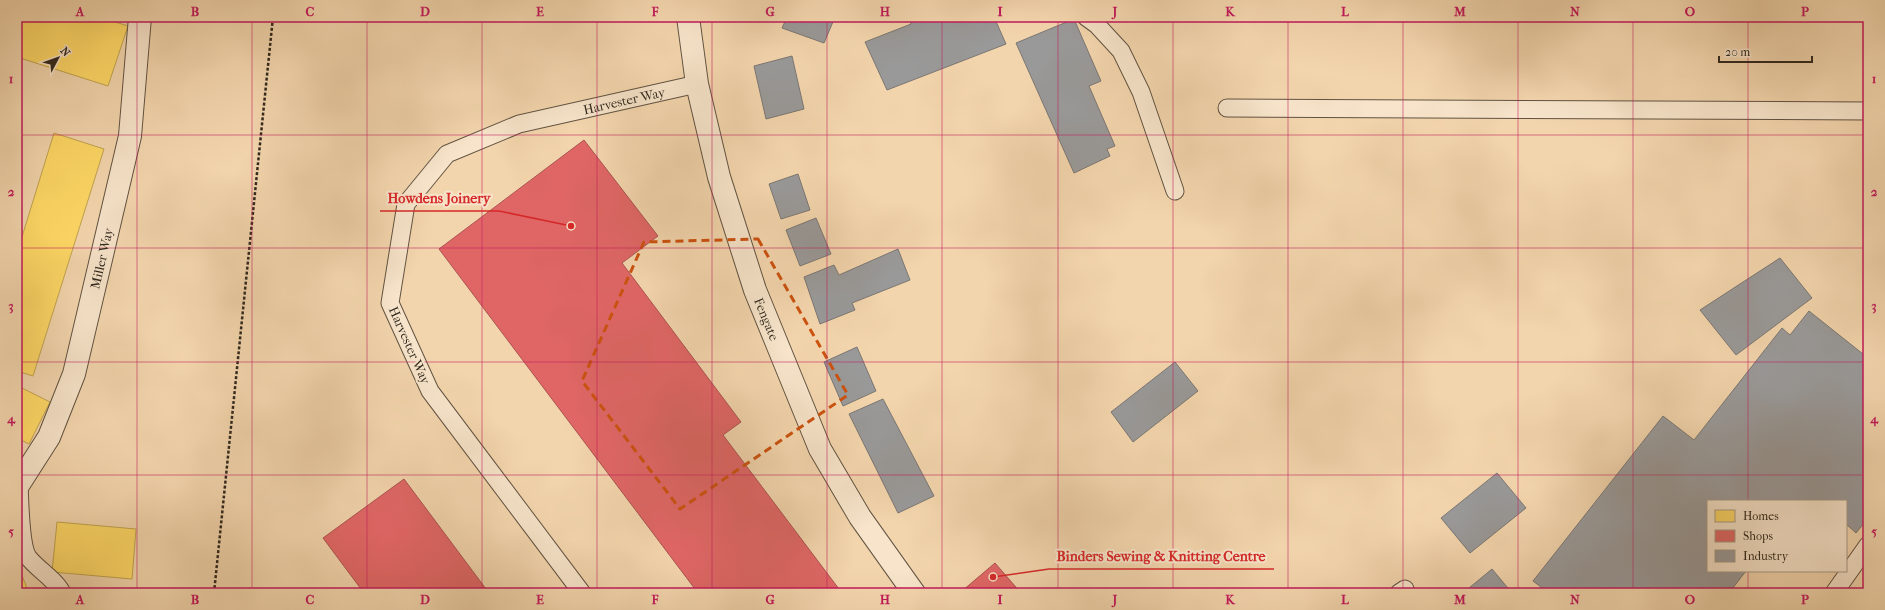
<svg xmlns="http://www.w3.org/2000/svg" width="1885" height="610" font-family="'IM FELL French Canon',serif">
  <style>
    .homes { fill: #ffd966; stroke: #c1a450 }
    .shops { fill: #e06666; stroke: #ab5350 }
    .industry { fill: #999; stroke: #7a7774 }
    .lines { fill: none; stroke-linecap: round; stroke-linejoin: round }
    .service-casing { stroke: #615342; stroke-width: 19 }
    .minor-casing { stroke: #615342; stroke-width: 24 }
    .tertiary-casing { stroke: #615342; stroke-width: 24 }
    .path { stroke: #30281e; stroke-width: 2.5; stroke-dasharray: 3 2; stroke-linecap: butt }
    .service { stroke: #f7e4ca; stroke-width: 17 }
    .minor { stroke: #f7e4ca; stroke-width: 22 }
    .tertiary { stroke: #f7e4ca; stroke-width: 22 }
    .marked { fill: none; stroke: #cc520f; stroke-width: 3; stroke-dasharray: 8 5; stroke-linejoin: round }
    .grid { fill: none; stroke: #c2185b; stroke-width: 1; stroke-opacity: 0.55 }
    .labels { text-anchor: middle; stroke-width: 4; stroke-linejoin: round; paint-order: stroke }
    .street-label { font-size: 13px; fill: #30281e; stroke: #f7e4ca }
    .leader { fill: none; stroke: #d62828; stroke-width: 1.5 }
    .callout-dot { fill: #d62828; stroke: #f7e4ca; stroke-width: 1.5 }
    .callout-label { font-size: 14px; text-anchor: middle; font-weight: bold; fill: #d62828; stroke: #f7e4ca; stroke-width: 4; stroke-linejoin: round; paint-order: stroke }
    .neatline { fill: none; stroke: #c2185b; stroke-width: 1.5 }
    .grid-label { font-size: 13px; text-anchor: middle; font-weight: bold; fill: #c2185b }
  </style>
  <rect width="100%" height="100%" fill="#f3d5ad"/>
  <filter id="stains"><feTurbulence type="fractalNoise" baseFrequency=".005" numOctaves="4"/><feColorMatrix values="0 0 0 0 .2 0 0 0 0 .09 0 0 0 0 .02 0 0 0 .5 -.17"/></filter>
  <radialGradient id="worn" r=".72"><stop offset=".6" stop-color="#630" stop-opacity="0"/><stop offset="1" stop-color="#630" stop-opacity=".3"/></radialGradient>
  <g class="homes">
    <polygon points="23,17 107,17 106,19 128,26 108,86 17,57 17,35"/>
    <polygon points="54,133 104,149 33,376 17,371 17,253"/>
    <polygon points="18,386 50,402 29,444 17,438"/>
    <polygon points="57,522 136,529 132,579 52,572"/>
    <polygon points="17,563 29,593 17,593"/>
  </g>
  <g class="shops">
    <polygon points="584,140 658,236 622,263 741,422 723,435 842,593 698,593 439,249"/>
    <polygon points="404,479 489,593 364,593 323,538"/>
    <polygon points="995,563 1021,593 963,593 962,591"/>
  </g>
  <g class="industry">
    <polygon points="787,17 835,17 824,43 782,28"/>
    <polygon points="909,17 994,17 1006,44 887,90 865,42 911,24"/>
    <polygon points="1074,19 1101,81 1089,86 1115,146 1107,149 1110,156 1074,173 1016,43"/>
    <polygon points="792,56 804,109 766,119 754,66"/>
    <polygon points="798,174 810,210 781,219 769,184"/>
    <polygon points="816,218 831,254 800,266 786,230"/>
    <polygon points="898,249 910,280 852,303 855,310 820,324 804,277 834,265 839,275"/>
    <polygon points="1780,258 1812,298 1736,355 1700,310"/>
    <polygon points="1809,311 1868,358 1868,518 1856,533 1846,524 1846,501 1708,501 1708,571 1746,571 1729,593 1549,593 1533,581 1663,416 1694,440 1782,328 1790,335"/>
    <polygon points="857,347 876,391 843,406 824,362"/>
    <polygon points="1175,362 1198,391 1133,442 1111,412"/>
    <polygon points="883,399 934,496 898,513 849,414"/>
    <polygon points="1497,473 1526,508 1470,553 1441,518"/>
    <polygon points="1492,569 1512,593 1463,593"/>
  </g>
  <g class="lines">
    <g class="service-casing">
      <g id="service">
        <polyline points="1086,17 1097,25 1121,51 1141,92 1175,191"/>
        <polyline points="1227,108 1868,111"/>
        <path d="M19,484C20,501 20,545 28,557C37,569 57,581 62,593"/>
        <path id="s1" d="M582,593L430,391L390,303L406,204L447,154L519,124L697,84"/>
        <polyline points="1399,593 1405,589"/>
        <polyline points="1834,593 1868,545"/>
      </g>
    </g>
    <g class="minor-casing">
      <g id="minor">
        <path id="s2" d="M17,487L49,437L74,374L130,136L140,17"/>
      </g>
    </g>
    <g class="tertiary-casing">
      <g id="tertiary">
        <path id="s3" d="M688,17L697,84L719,177L755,290L820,449L860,517L914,593"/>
      </g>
    </g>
    <polyline class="path" points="214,593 273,17"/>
    <use href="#service" class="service"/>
    <use href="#minor" class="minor"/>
    <use href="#tertiary" class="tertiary"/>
  </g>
  <path class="marked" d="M758,239L848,395L680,509L582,381L644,242Z"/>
  <path class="grid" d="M137,17V593M252,17V593M367,17V593M482,17V593M597,17V593M712,17V593M827,17V593M942,17V593M1058,17V593M1173,17V593M1288,17V593M1403,17V593M1518,17V593M1633,17V593M1748,17V501M17,135H1868M17,248H1868M17,362H1868M17,475H1868M1748,571V593"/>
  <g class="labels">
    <g class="street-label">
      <text dy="5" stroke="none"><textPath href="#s1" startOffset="700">Harvester Way</textPath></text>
      <text dy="5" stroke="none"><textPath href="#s2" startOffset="246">Miller Way</textPath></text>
      <text dy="5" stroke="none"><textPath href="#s3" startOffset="313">Fengate</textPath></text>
      <text transform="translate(410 345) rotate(66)" y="5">Harvester Way</text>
    </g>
  </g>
  <path class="leader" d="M571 226L499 211H380M993 577L1049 569H1274"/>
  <g class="callout-dot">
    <circle cx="571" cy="226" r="4"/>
    <circle cx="993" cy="577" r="4"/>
  </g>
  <g class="callout-label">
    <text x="439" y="203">Howdens Joinery</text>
    <text x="1161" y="561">Binders Sewing &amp; Knitting Centre</text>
  </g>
  <rect width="1885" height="610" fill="none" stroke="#f3d5ad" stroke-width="44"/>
  <rect x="1707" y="500" width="140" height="72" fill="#f7e4ca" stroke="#a79985"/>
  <rect x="1715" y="510" width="20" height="12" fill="#ffd966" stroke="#a79985"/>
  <text x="1743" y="520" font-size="12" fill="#30281e">Homes</text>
  <rect x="1715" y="530" width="20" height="12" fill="#e06666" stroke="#a79985"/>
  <text x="1743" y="540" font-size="12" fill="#30281e">Shops</text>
  <rect x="1715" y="550" width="20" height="12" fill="#999999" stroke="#a79985"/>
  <text x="1743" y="560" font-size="12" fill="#30281e">Industry</text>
  <g transform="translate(58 58) rotate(49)" stroke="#f7e4ca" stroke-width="3" paint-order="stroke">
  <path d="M0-3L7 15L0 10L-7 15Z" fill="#30281e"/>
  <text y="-6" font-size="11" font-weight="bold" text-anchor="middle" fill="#30281e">N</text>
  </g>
  <path d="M1719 56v6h93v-6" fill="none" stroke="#30281e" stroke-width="2"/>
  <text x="1725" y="56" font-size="12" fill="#30281e" stroke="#f7e4ca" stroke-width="3" paint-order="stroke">20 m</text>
  <rect x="22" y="22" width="1841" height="566" class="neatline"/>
  <g class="grid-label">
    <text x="80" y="16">A</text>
    <text x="195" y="16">B</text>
    <text x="310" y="16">C</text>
    <text x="425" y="16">D</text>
    <text x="540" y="16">E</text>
    <text x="655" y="16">F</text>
    <text x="770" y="16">G</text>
    <text x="885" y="16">H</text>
    <text x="1000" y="16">I</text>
    <text x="1115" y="16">J</text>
    <text x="1230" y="16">K</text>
    <text x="1345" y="16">L</text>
    <text x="1460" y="16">M</text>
    <text x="1575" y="16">N</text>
    <text x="1690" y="16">O</text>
    <text x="1805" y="16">P</text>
    <text x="11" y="83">1</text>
    <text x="1874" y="83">1</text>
    <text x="11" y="196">2</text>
    <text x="1874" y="196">2</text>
    <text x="11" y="310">3</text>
    <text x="1874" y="310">3</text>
    <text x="11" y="423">4</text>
    <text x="1874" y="423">4</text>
    <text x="11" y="536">5</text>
    <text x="1874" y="536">5</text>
    <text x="80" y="604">A</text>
    <text x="195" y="604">B</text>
    <text x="310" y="604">C</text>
    <text x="425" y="604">D</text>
    <text x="540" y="604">E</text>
    <text x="655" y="604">F</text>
    <text x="770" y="604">G</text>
    <text x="885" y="604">H</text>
    <text x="1000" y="604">I</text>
    <text x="1115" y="604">J</text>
    <text x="1230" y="604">K</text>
    <text x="1345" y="604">L</text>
    <text x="1460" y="604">M</text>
    <text x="1575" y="604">N</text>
    <text x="1690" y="604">O</text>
    <text x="1805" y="604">P</text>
  </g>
  <rect width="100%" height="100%" filter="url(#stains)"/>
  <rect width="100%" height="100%" fill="url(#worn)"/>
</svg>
